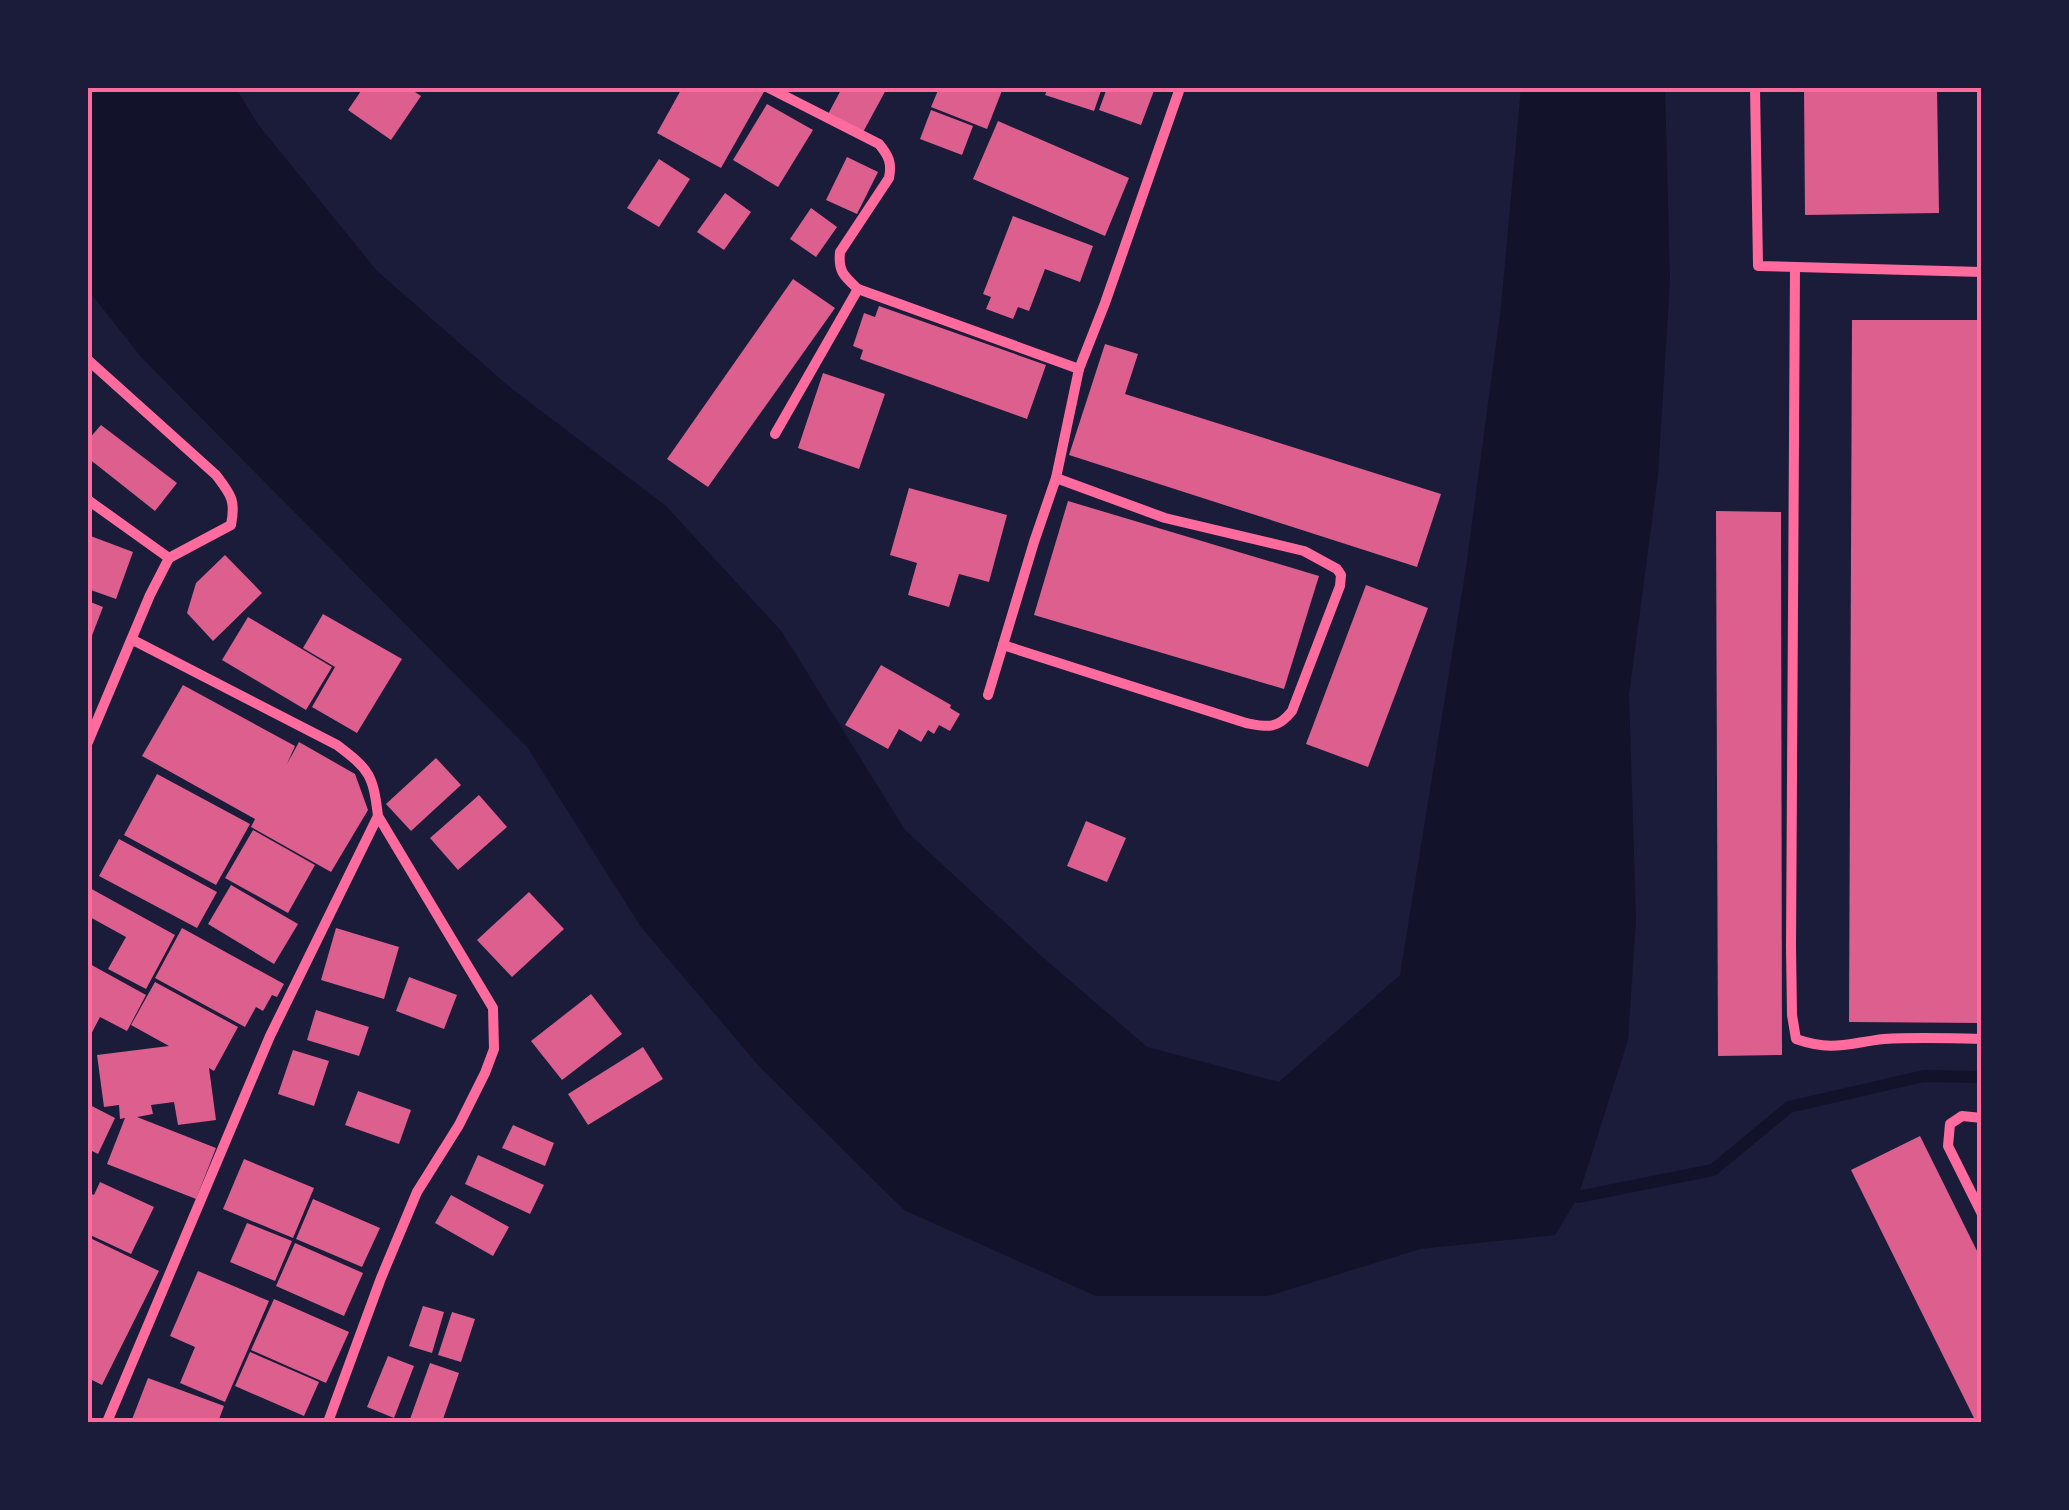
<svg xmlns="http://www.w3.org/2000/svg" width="2069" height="1510" font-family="Signika,sans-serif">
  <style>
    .water { fill: #12122b }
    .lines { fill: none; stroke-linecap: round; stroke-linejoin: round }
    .stream { stroke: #12122b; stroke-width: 12 }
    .building { fill: #dd5f8e }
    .minor { stroke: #ff6b9d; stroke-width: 10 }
    .neatline { fill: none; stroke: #ff6b9d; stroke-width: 4 }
  </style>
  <rect width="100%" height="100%" fill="#1b1b3a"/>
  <polygon class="water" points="88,88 236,88 257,123 377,271 511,388 666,506 782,632 905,830 1039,954 1147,1047 1279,1082 1400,975 1466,568 1501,307 1521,88 1665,88 1670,280 1658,475 1629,695 1636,919 1628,1040 1578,1197 1555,1235 1420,1249 1268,1296 1096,1296 904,1210 759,1066 641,927 527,747 141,357 88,290"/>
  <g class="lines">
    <polyline class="stream" points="1578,1197 1713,1170 1789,1107 1924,1076 1982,1077"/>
  </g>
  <g class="building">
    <polygon points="363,88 409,88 421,96 391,140 348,110"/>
    <polygon points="682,88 760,88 765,90 721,168 657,133"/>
    <polygon points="842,88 887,88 862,134 827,116"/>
    <polygon points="939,88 1003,88 987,129 931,107"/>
    <polygon points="1048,88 1102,88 1094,111 1045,95"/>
    <polygon points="1107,88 1155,88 1141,125 1099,110"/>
    <polygon points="1804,88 1937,88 1939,213 1805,215"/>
    <polygon points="767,104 813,130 778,187 733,160"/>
    <polygon points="931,110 973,126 962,155 920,139"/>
    <polygon points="998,121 1129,178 1105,236 973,179"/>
    <polygon points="847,157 878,172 857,214 826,200"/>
    <polygon points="659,159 690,179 659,227 627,208"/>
    <polygon points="725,193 751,212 724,250 697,232"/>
    <polygon points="811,208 837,227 816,257 790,239"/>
    <polygon points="1013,216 1093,246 1080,282 1045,269 1029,311 1018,307 1013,319 986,309 991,297 983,294"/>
    <polygon points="793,279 835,308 708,487 667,459"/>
    <polygon points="879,306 1046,365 1027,419 860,359 863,350 853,346 864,313 875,317"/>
    <polygon points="1852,320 1982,320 1982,1023 1849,1022"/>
    <polygon points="1105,344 1138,354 1125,394 1441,494 1417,567 1069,455"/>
    <polygon points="823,373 885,394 859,469 798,448"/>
    <polygon points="101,425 177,483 155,511 88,458 88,440"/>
    <polygon points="909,488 1007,515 989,582 959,574 949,607 908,595 917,563 890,555"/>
    <polygon points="1068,501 1319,576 1284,689 1034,615"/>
    <polygon points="1716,511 1781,512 1782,1055 1718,1056"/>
    <polygon points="88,535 133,552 116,599 88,589"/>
    <polygon points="225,555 262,593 213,641 187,613 196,583"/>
    <polygon points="1366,585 1428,608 1368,767 1306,744"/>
    <polygon points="88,601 103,607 91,638 88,637"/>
    <polygon points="323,614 402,659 357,733 312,707 335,667 303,648"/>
    <polygon points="248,617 332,667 306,710 222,660"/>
    <polygon points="881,665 951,705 950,708 960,714 950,731 939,725 934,734 928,730 921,742 899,729 888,749 845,725"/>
    <polygon points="183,685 295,746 287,764 299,742 355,774 368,810 331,872 251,827 255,819 142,756"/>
    <polygon points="436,758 461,785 411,831 386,804"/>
    <polygon points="157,774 250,824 216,885 124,835"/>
    <polygon points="479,795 507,827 458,870 430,838"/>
    <polygon points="1086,821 1126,838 1107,882 1067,866"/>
    <polygon points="253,830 315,865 288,913 225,878"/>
    <polygon points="119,839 217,892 197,928 99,876"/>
    <polygon points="231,885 298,924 274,964 208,924"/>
    <polygon points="88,887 175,935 146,989 108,969 126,937 88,916"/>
    <polygon points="529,892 564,929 512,977 477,940"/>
    <polygon points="182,928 284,984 277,997 272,995 263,1011 256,1007 245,1027 155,978"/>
    <polygon points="336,928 399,947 384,999 321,980"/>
    <polygon points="88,963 146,995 127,1031 100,1017 88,1040"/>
    <polygon points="409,977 457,995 444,1029 396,1011"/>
    <polygon points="155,982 238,1027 214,1071 209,1068 216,1120 178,1125 174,1102 151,1105 153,1114 137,1117 216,1148 196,1199 107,1164 125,1118 120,1119 119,1105 104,1107 97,1055 169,1046 131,1025"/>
    <polygon points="591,994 622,1034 562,1080 531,1041"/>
    <polygon points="316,1010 369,1027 359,1056 307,1040"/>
    <polygon points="643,1047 663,1079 588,1125 568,1094"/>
    <polygon points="293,1050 329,1061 314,1106 278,1094"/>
    <polygon points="358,1091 411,1110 399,1144 345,1125"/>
    <polygon points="88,1104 115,1118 98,1154 88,1149"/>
    <polygon points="513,1125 554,1143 545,1166 502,1148"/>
    <polygon points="1920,1136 1982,1261 1982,1422 1976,1422 1851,1170"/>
    <polygon points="478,1155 544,1185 530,1214 465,1184"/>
    <polygon points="244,1159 314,1188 293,1238 223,1209"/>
    <polygon points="100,1182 154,1207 131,1254 88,1234 88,1192 94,1195"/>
    <polygon points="451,1195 509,1227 493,1256 435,1223"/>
    <polygon points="313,1199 380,1228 362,1267 296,1239"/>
    <polygon points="247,1223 292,1241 275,1281 230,1262"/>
    <polygon points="88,1237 159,1271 102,1385 88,1378"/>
    <polygon points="295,1243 363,1273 344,1316 276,1286"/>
    <polygon points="198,1271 269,1301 225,1402 180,1383 195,1347 170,1336"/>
    <polygon points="274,1299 349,1332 326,1383 251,1350"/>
    <polygon points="423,1306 444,1312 432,1353 409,1346"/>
    <polygon points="452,1312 475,1319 461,1362 438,1355"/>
    <polygon points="250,1352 319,1382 304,1416 235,1386"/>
    <polygon points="388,1356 414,1366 394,1418 367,1407"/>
    <polygon points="430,1363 459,1373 442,1422 409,1422"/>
    <polygon points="148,1378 224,1406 218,1422 131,1422"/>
  </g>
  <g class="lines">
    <g class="minor">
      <path d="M769,88L879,144C889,156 892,163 889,178L840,252C838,272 844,276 858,289L1079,369"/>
      <polyline points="1755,88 1758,266 1982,272"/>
      <path d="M1795,267L1791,947L1792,1015L1796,1039C1833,1052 1848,1043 1884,1039C1916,1037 1949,1038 1982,1039"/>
      <path d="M88,360L216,475C231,495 236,500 231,525L169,558"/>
      <polyline points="775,434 858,289"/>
      <polyline points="88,500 169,558"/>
      <path d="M133,640L337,745C370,770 373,775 378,816L493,1008L494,1049L485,1073L459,1125L417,1192L381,1278L328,1422"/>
      <path d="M1003,645L1246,723C1267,727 1277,730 1292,711L1340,586L1341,575L1337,569L1304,551L1165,518L1056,478"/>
      <polyline points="988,695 1034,542 1056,478 1079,369 1105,303 1180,88"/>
      <polyline points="88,742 150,595 169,558"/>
      <polyline points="1982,1118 1962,1116 1950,1124 1948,1146 1982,1214"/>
      <polyline points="107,1422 270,1036 378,816"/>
    </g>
  </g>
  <rect width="2069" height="1510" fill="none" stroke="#1b1b3a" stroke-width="180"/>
  <rect x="90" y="90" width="1889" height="1330" class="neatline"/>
</svg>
